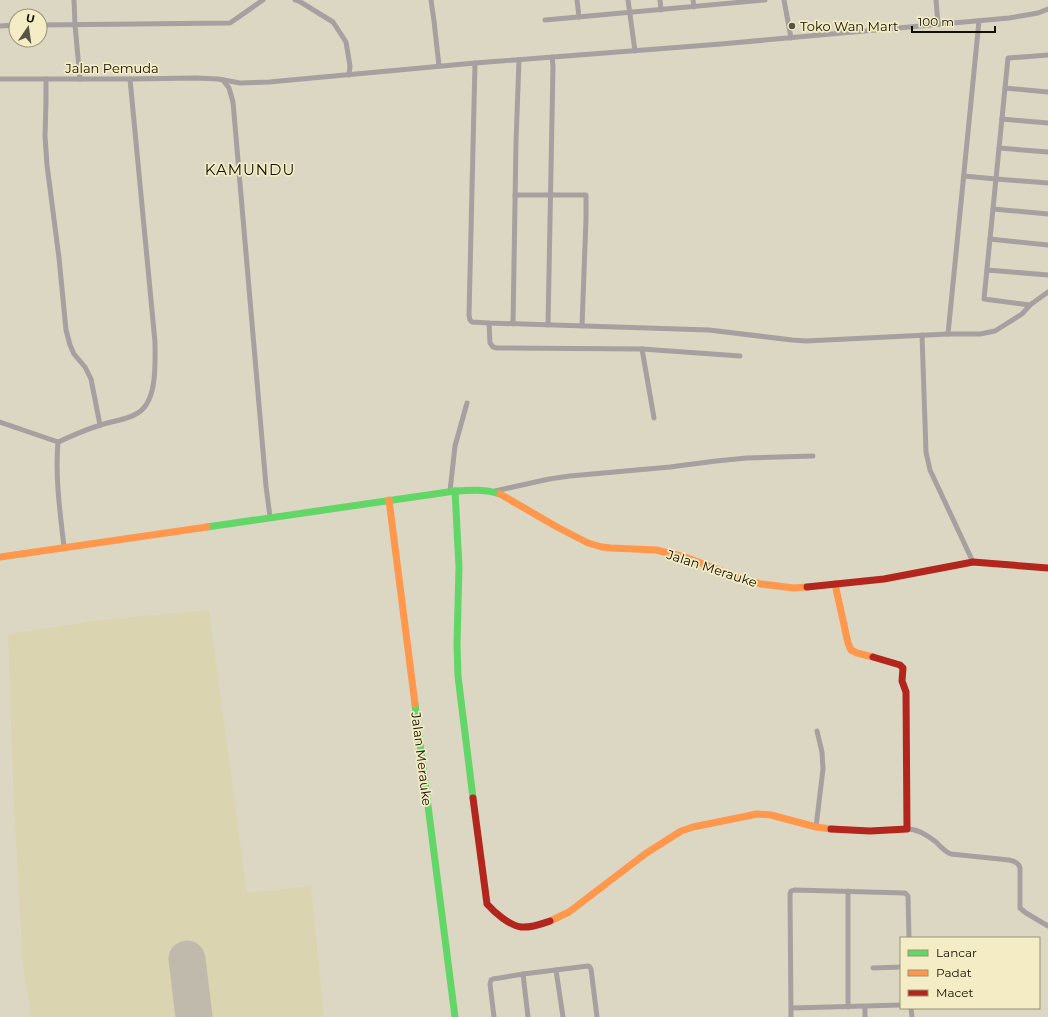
<svg xmlns="http://www.w3.org/2000/svg" width="1048" height="1017" font-family="Montserrat,sans-serif">
  <style>
    .built { fill: #dbd4b1 }
    .lines { fill: none; stroke-linecap: round; stroke-linejoin: round }
    .runway { stroke: #bfbaac; stroke-width: 37 }
    .street { stroke: #a6a0a0; stroke-width: 5 }
    .fast { stroke: #63d668; stroke-width: 7 }
    .slow { stroke: #ff974d; stroke-width: 7 }
    .jam { stroke: #b3261e; stroke-width: 7 }
    .poi-dot { fill: #585445; stroke: #f4ecc4; stroke-width: 1.5 }
    .labels { text-anchor: middle; stroke-width: 3.5; stroke-linejoin: round; paint-order: stroke }
    .poi-label { font-size: 13px; fill: #110e02; stroke: #f4ecc4; text-anchor: start }
    .street-label { font-size: 13px; fill: #110e02; stroke: #f4ecc4 }
    .quarter-label { font-size: 15px; letter-spacing: 1px; fill: #110e02; stroke: #f4ecc4 }
  </style>
  <rect width="100%" height="100%" fill="#dcd7c2"/>
  <polygon class="built" points="209,610 247,893 311,886 324,1017 31,1017 23,965 14,808 8,634 101,620"/>
  <g class="lines">
    <polyline class="runway" points="187,959 194,1017"/>
    <g class="street">
      <polyline points="74,0 75,25 80,79"/>
      <polyline points="295,0 299,1 333,22 346,42 350,66 349,75"/>
      <polyline points="431,0 434,21 439,66"/>
      <polyline points="577,0 579,17"/>
      <polyline points="628,0 635,51"/>
      <polyline points="660,0 661,10"/>
      <polyline points="693,0 694,7"/>
      <polyline points="784,0 791,38"/>
      <polyline points="936,0 938,24"/>
      <polyline points="545,20 765,0"/>
      <polyline points="40,25 230,23 263,0"/>
      <polyline points="0,26 16,25"/>
      <polyline points="475,63 469,315 470,320 472,322 489,323 709,330 792,340 806,341 948,334 980,334 995,331 1022,314 1030,305 1048,292"/>
      <polyline points="0,79 130,79 196,78 218,79 240,83 269,82 475,63 721,44 1009,18 1038,13 1048,9"/>
      <polyline points="46,79 46,102 45,136 47,165 59,258 66,330 70,345 74,354 85,367 91,379 100,425"/>
      <polyline points="223,80 229,88 233,102 266,486 270,517"/>
      <polyline points="1005,88 1048,92"/>
      <polyline points="1002,119 1048,123"/>
      <polyline points="999,148 1048,152"/>
      <polyline points="964,176 996,179 1048,183"/>
      <polyline points="515,195 586,195 586,219 582,326"/>
      <polyline points="993,209 1048,214"/>
      <polyline points="990,239 1048,245"/>
      <polyline points="987,270 1048,275"/>
      <polyline points="1030,305 984,299 1008,58 1048,55"/>
      <polyline points="489,323 490,343 493,347 497,348 642,349 740,356"/>
      <polyline points="513,324 516,142 519,60"/>
      <polyline points="548,325 553,66 552,57"/>
      <polyline points="948,334 979,21"/>
      <polyline points="922,335 926,452 930,470 973,562"/>
      <polyline points="642,349 654,418"/>
      <path d="M0,422L58,442C72,436 86,429 101,425C112,421 126,420 136,414C158,403 155,363 155,342L130,79"/>
      <path d="M58,442C55,477 60,512 64,547"/>
      <polyline points="450,491 455,446 467,403"/>
      <polyline points="495,491 549,479 570,476 670,467 716,461 747,458 813,456"/>
      <polyline points="816,827 823,769 822,752 817,731"/>
      <path d="M907,829C918,829 927,835 936,842C941,847 945,852 951,854L1009,860C1014,861 1019,863 1020,868V908L1026,913L1048,926"/>
      <polyline points="873,968 901,967"/>
      <polyline points="556,970 563,1017"/>
      <polyline points="523,974 528,1017"/>
      <polyline points="848,1007 848,891"/>
      <polyline points="865,1007 865,1017"/>
      <polyline points="792,1008 901,1005"/>
      <polyline points="911,1008 912,1017"/>
      <polyline points="494,1017 490,984 491,980 493,979 523,974 588,966 590,967 591,969 597,1017"/>
      <polyline points="791,1017 790,894 791,891 794,890 905,893 908,896 909,938"/>
    </g>
    <g class="fast">
      <polyline points="455,491 459,567 457,644 458,676 473,798"/>
      <path d="M207,527L455,491C471,490 485,489 500,494"/>
      <polyline points="415,704 455,1017"/>
    </g>
    <g class="slow">
      <polyline points="500,494 557,527 588,543 602,547 611,548 656,550 685,557 737,577 761,584 794,588 807,587"/>
      <polyline points="389,500 415,704"/>
      <polyline points="0,557 207,527"/>
      <polyline points="835,584 848,643 851,650 857,653 873,657"/>
      <polyline points="550,921 569,912 645,854 681,831 693,827 757,814 771,815 816,827 831,829"/>
    </g>
    <g class="jam">
      <polyline points="807,587 884,579 973,562 1048,568"/>
      <path d="M473,798L487,904C495,913 509,925 521,927C531,928 541,924 550,921"/>
      <polyline points="831,829 870,831 907,829 906,692 902,681 903,668 900,665 873,657"/>
    </g>
  </g>
  <circle class="poi-dot" cx="792" cy="26" r="4"/>
  <g class="labels">
    <g class="poi-label">
      <text x="800" y="31">Toko Wan Mart</text>
    </g>
    <g class="street-label">
      <text x="112" y="73">Jalan Pemuda</text>
      <text transform="translate(712 568) rotate(18)" y="5">Jalan Merauke</text>
      <text transform="translate(422 759) rotate(83)" y="5">Jalan Merauke</text>
    </g>
    <g class="quarter-label">
      <text x="250" y="175">KAMUNDU</text>
    </g>
  </g>
  <rect x="900" y="937" width="140" height="72" fill="#f4ecc4" stroke="#999376"/>
  <rect x="908" y="950" width="20" height="6" fill="#63d668" stroke="#999376"/>
  <text x="936" y="957" font-size="12" fill="#110e02">Lancar</text>
  <rect x="908" y="970" width="20" height="6" fill="#ff974d" stroke="#999376"/>
  <text x="936" y="977" font-size="12" fill="#110e02">Padat</text>
  <rect x="908" y="990" width="20" height="6" fill="#b3261e" stroke="#999376"/>
  <text x="936" y="997" font-size="12" fill="#110e02">Macet</text>
  <g transform="translate(28 28) rotate(13)"><circle r="19" fill="#f4ecc4" stroke="#999376"/>
  <path d="M0-3L7 15L0 10L-7 15Z" fill="#585445"/>
  <text y="-6" font-size="11" font-weight="bold" text-anchor="middle" fill="#110e02">U</text>
  </g>
  <path d="M912 26v6h83v-6" fill="none" stroke="#110e02" stroke-width="2"/>
  <text x="918" y="26" font-size="12" fill="#110e02" stroke="#f4ecc4" stroke-width="3" paint-order="stroke">100 m</text>
</svg>
